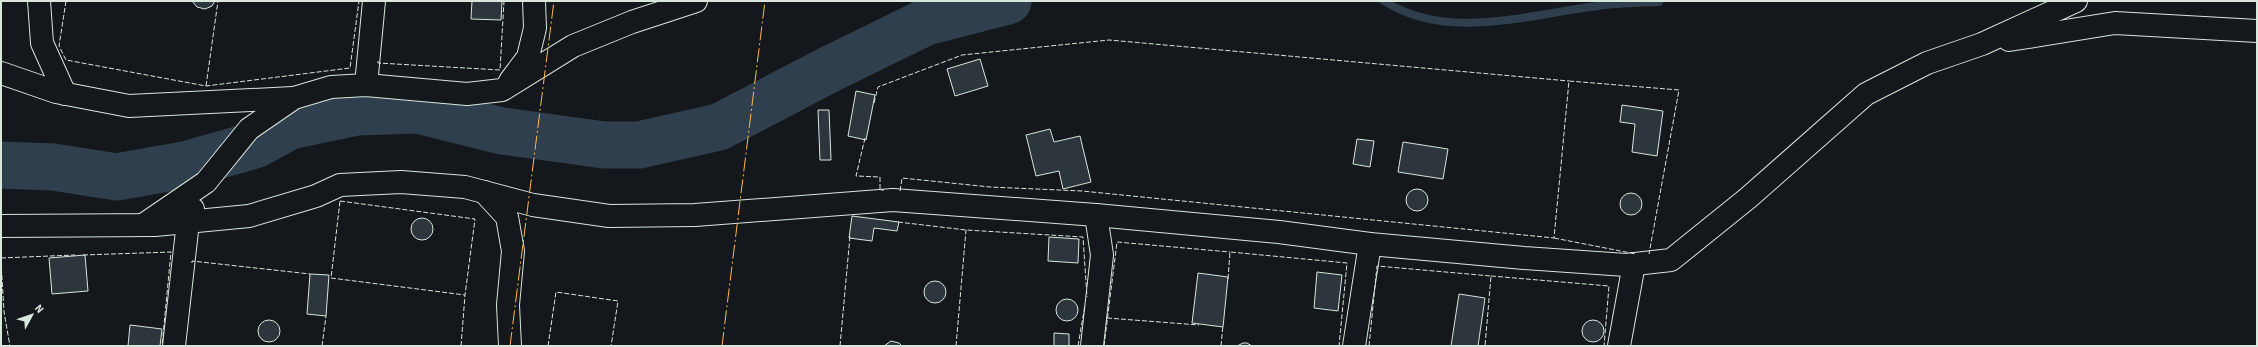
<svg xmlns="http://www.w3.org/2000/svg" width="2258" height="347" font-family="'Source Sans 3',sans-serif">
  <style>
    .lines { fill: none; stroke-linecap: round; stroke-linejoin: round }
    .stream { stroke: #2f3f4d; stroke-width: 8 }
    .river { stroke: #2f3f4d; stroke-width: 47 }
    .building { fill: #2c363c; stroke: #d8e6dc }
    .minor-casing { stroke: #d8e6dc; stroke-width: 24 }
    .minor { stroke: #14181c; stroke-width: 22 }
    .fence { stroke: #d8e6dc; stroke-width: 1; stroke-dasharray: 5 2; stroke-linecap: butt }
    .power { stroke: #ffb74d; stroke-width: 1; stroke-dasharray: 14 3 2 3; stroke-linecap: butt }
  </style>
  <rect width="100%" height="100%" fill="#14181c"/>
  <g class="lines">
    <path class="stream" d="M1384,1C1448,42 1529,14 1598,6C1618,3 1638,3 1659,2"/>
    <polyline class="river" points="1,165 53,167 117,177 184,165 255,145 290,126 357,112 417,110 502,131 604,145 639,145 719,127 830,69 926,22 1008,1"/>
  </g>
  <g class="building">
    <polygon points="192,1 215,1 212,6 205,9 197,7"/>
    <polygon points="472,1 502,1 501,20 471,19"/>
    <polygon points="980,59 988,86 955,96 947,69"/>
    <polygon points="856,91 875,95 866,140 848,136"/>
    <polygon points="1622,105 1663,111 1657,156 1632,152 1635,124 1620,122"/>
    <polygon points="818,110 829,110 831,160 820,160"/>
    <polygon points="1050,129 1054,142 1080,136 1091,182 1063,189 1059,171 1036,176 1026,135"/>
    <polygon points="1357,139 1374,141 1370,167 1353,164"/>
    <polygon points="1403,142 1448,149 1443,179 1398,172"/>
    <circle cx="1417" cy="200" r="11"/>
    <circle cx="1631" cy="204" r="11"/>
    <polygon points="852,216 899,222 897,231 874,228 872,241 849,238"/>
    <circle cx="422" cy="229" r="11"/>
    <polygon points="1049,237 1079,239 1078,263 1048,261"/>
    <polygon points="85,255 88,291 52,294 49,258"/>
    <polygon points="1317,272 1342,275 1338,311 1314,308"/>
    <polygon points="1198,273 1228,277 1223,327 1192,323"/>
    <polygon points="310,274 329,275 326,316 307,314"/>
    <circle cx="935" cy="292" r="11"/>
    <polygon points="1459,294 1485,298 1478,346 1451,346"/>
    <circle cx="1067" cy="310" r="11"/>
    <circle cx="1593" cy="331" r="11"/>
    <circle cx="269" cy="331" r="11"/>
    <polygon points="130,325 162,329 160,346 128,346"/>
    <polygon points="1054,333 1069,334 1069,346 1054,346"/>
    <polygon points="891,341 899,343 902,346 884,346"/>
    <polygon points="1243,343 1247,343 1252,346 1237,346"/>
  </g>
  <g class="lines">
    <g class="minor-casing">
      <g id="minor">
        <polyline points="39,1 42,43 65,94"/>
        <polyline points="2009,40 2115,23 2257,31"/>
        <polyline points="1,73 56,92 129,106 293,98"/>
        <polyline points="510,81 528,57 535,28 534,1"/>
        <polyline points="366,85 374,1"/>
        <polyline points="484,192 507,217 513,251 508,305 510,346"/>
        <polyline points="143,225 206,182 249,129 294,98 331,87 366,85 467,94 502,90 573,46 632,22 696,1"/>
        <polyline points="1,226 155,225 249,216 316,196 340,185 401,182 465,187 533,205 609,216 695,215 893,200 1096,215 1279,232 1370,244 1524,258 1626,265 1671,260 1748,198 1866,94 1927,63 1982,44 2076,1"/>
        <polyline points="174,346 188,222 193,209"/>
        <polyline points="1092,346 1102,255 1096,215"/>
        <polyline points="1354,346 1370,244"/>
        <polyline points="1619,346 1634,264"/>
      </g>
    </g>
    <use href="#minor" class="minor"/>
    <g class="fence">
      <polyline points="66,1 59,46 66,60 206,86 350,68 359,1"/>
      <polyline points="378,61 378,63 500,70 504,1"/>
      <polyline points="206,86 218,1"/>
      <polyline points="874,103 878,87 962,55 1109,40 1569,81"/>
      <polyline points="865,138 856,176 880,177 880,190 884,190"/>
      <polyline points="900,191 902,178 990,187 1082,191 1554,238 1569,81 1679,90 1649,254"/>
      <polygon points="340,201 475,219 465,295 331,278"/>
      <polyline points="898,222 966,230 1083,237 1087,297"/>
      <polyline points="1554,238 1636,254"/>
      <polyline points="83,255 171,252 162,346"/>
      <polyline points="1,258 75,255"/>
      <polyline points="1,261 4,312 10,346"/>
      <polyline points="192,263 192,261 310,274"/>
      <polyline points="1491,276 1609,286 1604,346"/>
      <polyline points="1228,279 1230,252 1347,263 1339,346"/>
      <polyline points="1107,318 1199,325"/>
      <polyline points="322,346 326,316"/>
      <polyline points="461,346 465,295"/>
      <polyline points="548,346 556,292 618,301 611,346"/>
      <polyline points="840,346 850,236"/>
      <polyline points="956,346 966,230"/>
      <polyline points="1078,346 1085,305"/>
      <polyline points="1104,346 1117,242 1230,252"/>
      <polyline points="1221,346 1223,325"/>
      <polyline points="1369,346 1377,266 1491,276 1485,346"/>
    </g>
    <g class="power">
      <polyline points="510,346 554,1"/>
      <polyline points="722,346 765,1"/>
    </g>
  </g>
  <rect width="2258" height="347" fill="none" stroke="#d8e6dc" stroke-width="4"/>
  <g transform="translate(32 315) rotate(50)" stroke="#14181c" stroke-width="3" paint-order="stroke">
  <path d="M0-3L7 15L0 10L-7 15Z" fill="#d8e6dc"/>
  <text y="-6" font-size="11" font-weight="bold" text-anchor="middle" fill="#d8e6dc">N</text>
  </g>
</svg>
